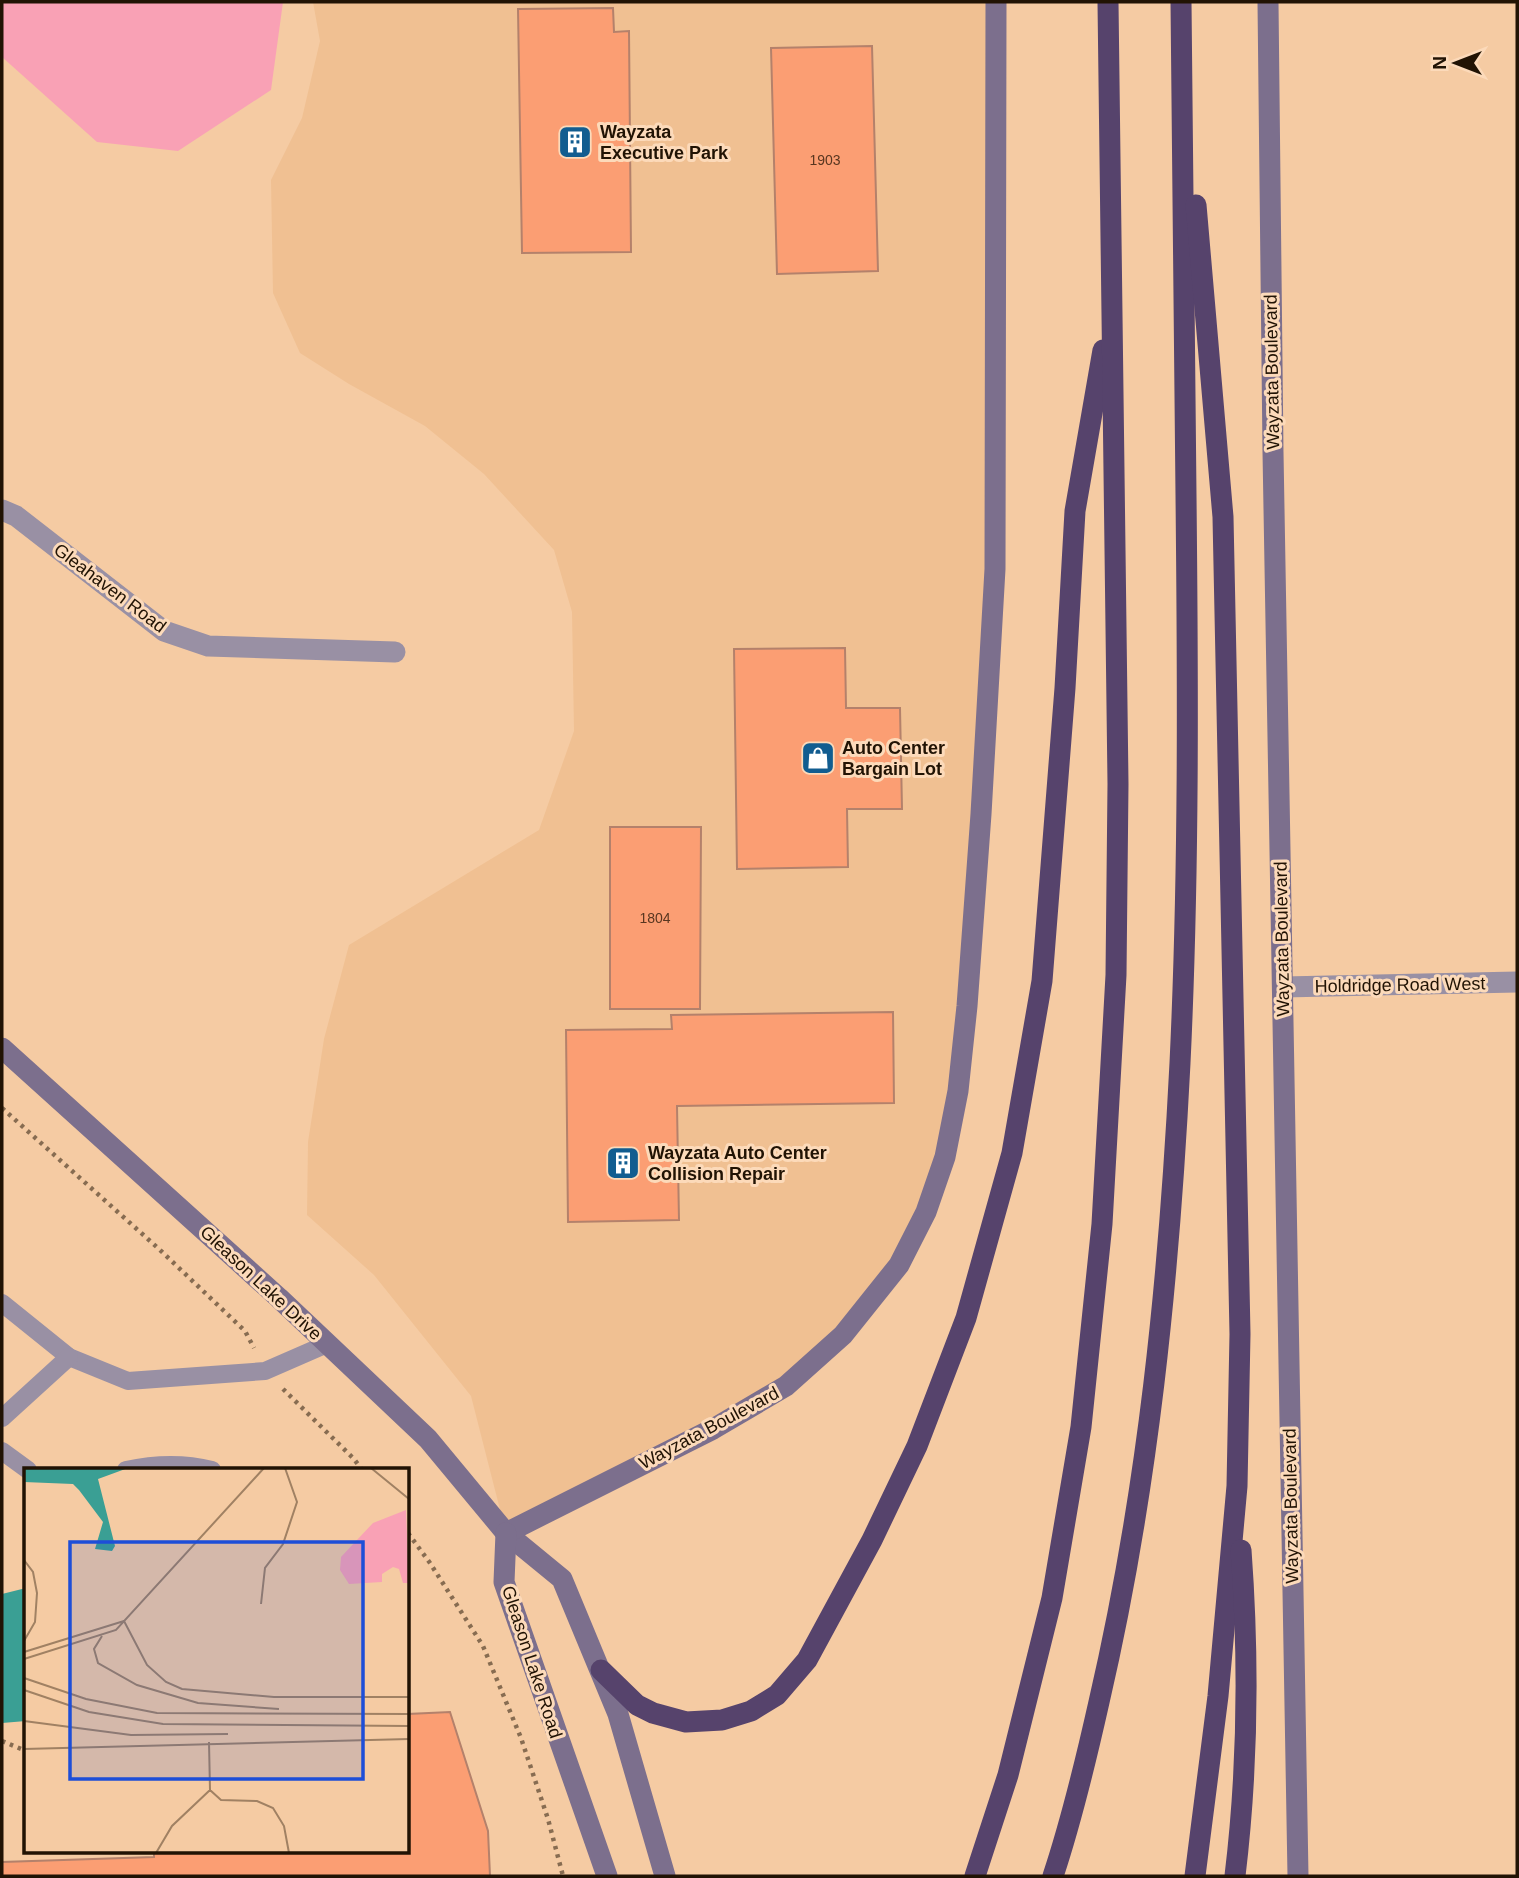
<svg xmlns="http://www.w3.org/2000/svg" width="1519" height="1878" font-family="Arial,sans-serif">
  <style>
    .built { fill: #f0c092 }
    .green { fill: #f9a1b5 }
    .water { fill: #3a9f94 }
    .building { fill: #fb9e73; stroke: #b4816b; stroke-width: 2 }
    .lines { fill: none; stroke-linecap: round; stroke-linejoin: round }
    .path { stroke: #876c51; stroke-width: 4.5; stroke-dasharray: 3.5 5; stroke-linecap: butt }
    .lane { stroke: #9990a4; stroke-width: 18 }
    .street { stroke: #9990a4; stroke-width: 21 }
    .secondary { stroke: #7c6f8d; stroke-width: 21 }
    .highway { stroke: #56436c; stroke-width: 21 }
    .labels { text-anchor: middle; stroke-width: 6; stroke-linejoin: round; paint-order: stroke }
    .number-label { font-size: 14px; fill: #583620 }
    .poi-label { font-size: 18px; font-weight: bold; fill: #211304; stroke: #fcdaba; text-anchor: start }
    .street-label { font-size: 18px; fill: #211304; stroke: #fcdaba }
    .inset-road { fill: none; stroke: #a08163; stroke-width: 2 }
    .view { fill: #1d4ed8; fill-opacity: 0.15; stroke: #1d4ed8; stroke-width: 3.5 }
    .inset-edge { fill: none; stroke: #211304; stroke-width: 3.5 }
  </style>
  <rect width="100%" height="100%" fill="#f5cba3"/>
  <polygon class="built" points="313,2 996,2 995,569 958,1091 899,1265 786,1386 506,1533 471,1396 374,1275 307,1215 308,1142 324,1039 349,945 539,830 574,731 572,612 554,550 484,474 425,426 349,384 300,353 273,293 271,180 302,118 320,41"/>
  <polygon class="green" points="2,2 283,2 271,90 178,151 97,142 2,57"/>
  <polygon class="water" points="26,1588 26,1721 2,1723 2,1594"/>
  <g class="building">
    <polygon points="613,8 614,32 629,31 631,252 522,253 518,9"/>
    <polygon points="872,46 878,271 777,274 771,48"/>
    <polygon points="845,648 846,708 900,708 902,809 847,809 848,867 737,869 734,649"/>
    <polygon points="610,827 701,827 700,1009 610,1009"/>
    <polygon points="893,1012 894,1103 677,1106 679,1220 568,1222 566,1030 672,1029 671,1015"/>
    <polygon points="450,1712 488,1831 490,1876 2,1876 2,1862 154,1857 154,1852 408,1852 408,1714"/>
  </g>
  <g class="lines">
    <g class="path">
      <polyline points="2,1108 159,1249 245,1331 254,1348"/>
      <polyline points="283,1389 354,1459 362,1470"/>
      <polyline points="408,1533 430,1563 483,1646 521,1738 548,1819 563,1876"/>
      <polyline points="2,1741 26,1751"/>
    </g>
    <g class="lane">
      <polyline points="2,1303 69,1357 128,1381 265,1371 327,1344"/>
      <polyline points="2,1418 69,1357"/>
      <polyline points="2,1451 28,1470"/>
      <path d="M126,1470C154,1464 184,1463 212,1470"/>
    </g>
    <g class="street">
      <polyline points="2,510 16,516 164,631 208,646 395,652"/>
      <polyline points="1283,987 1517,982"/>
    </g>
    <g class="secondary">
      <polyline points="1268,2 1273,452 1298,1876"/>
      <polyline points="2,1048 279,1298 428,1439 506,1533 562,1579 618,1714 665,1876"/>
      <polyline points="506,1533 713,1429 786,1386 843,1335 899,1265 926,1212 945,1157 958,1091 967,1006 981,814 995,569 996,2"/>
      <polyline points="506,1533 504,1582 607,1876"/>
    </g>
    <g class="highway">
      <polyline points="601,1670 637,1705 653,1713 686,1722 722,1720 751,1711 777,1695 807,1660 872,1540 917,1446 966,1318 1012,1153 1042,981 1065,688 1075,511 1103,350"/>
      <polyline points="975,1876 1008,1775 1052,1598 1081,1427 1102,1224 1116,975 1118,784 1108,2"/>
      <path d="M1053,1876C1072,1819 1086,1760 1099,1702C1148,1491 1169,1280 1180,1063C1189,874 1188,685 1186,495C1184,330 1183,166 1181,2"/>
      <polyline points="1195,1876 1218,1696 1237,1486 1240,1334 1223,517 1196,205"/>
      <path d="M1235,1876C1248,1768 1249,1659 1241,1550"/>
    </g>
  </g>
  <defs>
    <g id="building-square" transform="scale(1.75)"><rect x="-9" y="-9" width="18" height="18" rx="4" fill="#125d90" stroke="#fcdaba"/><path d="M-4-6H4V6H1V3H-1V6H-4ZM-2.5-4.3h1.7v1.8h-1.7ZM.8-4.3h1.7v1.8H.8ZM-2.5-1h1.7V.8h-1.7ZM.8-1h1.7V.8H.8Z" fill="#fff"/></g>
    <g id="shop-square" transform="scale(1.75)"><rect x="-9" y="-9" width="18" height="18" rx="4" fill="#125d90" stroke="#fcdaba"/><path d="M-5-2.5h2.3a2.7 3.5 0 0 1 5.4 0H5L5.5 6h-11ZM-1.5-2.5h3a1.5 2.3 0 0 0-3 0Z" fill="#fff"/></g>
  </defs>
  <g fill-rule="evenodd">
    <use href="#building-square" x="575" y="142"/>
    <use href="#shop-square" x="818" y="758"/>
    <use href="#building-square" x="623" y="1163"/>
  </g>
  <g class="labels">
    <g class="number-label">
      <text x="825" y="165">1903</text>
      <text x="655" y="923">1804</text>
    </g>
    <g class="poi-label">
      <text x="600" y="138">Wayzata<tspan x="600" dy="21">Executive Park</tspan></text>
      <text x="842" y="754">Auto Center<tspan x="842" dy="21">Bargain Lot</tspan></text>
      <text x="648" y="1159">Wayzata Auto Center<tspan x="648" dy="21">Collision Repair</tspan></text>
    </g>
    <g class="street-label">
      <text transform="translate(1272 372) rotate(-91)" y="6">Wayzata Boulevard</text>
      <text transform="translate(110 588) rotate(37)" y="6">Gleahaven Road</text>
      <text transform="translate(1282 939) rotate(-91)" y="6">Wayzata Boulevard</text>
      <text transform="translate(1400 985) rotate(-1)" y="6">Holdridge Road West</text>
      <text transform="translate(261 1283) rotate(43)" y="6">Gleason Lake Drive</text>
      <text transform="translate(709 1428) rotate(-28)" y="6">Wayzata Boulevard</text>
      <text transform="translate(1291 1506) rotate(-91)" y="6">Wayzata Boulevard</text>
      <text transform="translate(532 1662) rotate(72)" y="6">Gleason Lake Road</text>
    </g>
  </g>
  <g transform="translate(24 1468)">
    <rect width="385" height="385" fill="#f5cba3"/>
    <path d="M382,42L385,115H379L375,101L369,99L358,106V114L325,116L316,102L317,89L349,55Z" fill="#f9a1b5"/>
    <path d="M0,0H104L74,11L91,78L88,83L71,81L79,54L55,22L49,16L0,14Z" fill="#3a9f94"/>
    <path class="inset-road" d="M347,0L385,31M0,92L9,104L13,125L11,154L0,173M237,136L241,100L259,76L273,34L261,0M100,153L123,197L142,214L158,221L250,229H385M78,168L70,181L74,195L113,217L174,235L255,241M0,184L100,153M0,191L92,162L240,0M0,210L62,231L133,245L385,246M0,222L65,244L139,256L385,258M0,253L107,267L204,266M185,274L186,322L197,332L233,333L249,340L260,358L265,385M0,281L385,271M132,385L148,358L186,322"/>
    <path class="view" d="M46,74H339V311H46Z"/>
    <rect width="385" height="385" class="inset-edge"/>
  </g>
  <rect width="1519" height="1878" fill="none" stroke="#211304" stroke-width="7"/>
  <g transform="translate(1456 63) rotate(270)" stroke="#fcdaba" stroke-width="5" paint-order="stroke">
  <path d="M0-5L12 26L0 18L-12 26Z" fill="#211304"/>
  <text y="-10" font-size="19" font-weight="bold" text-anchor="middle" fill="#211304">N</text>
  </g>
</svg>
